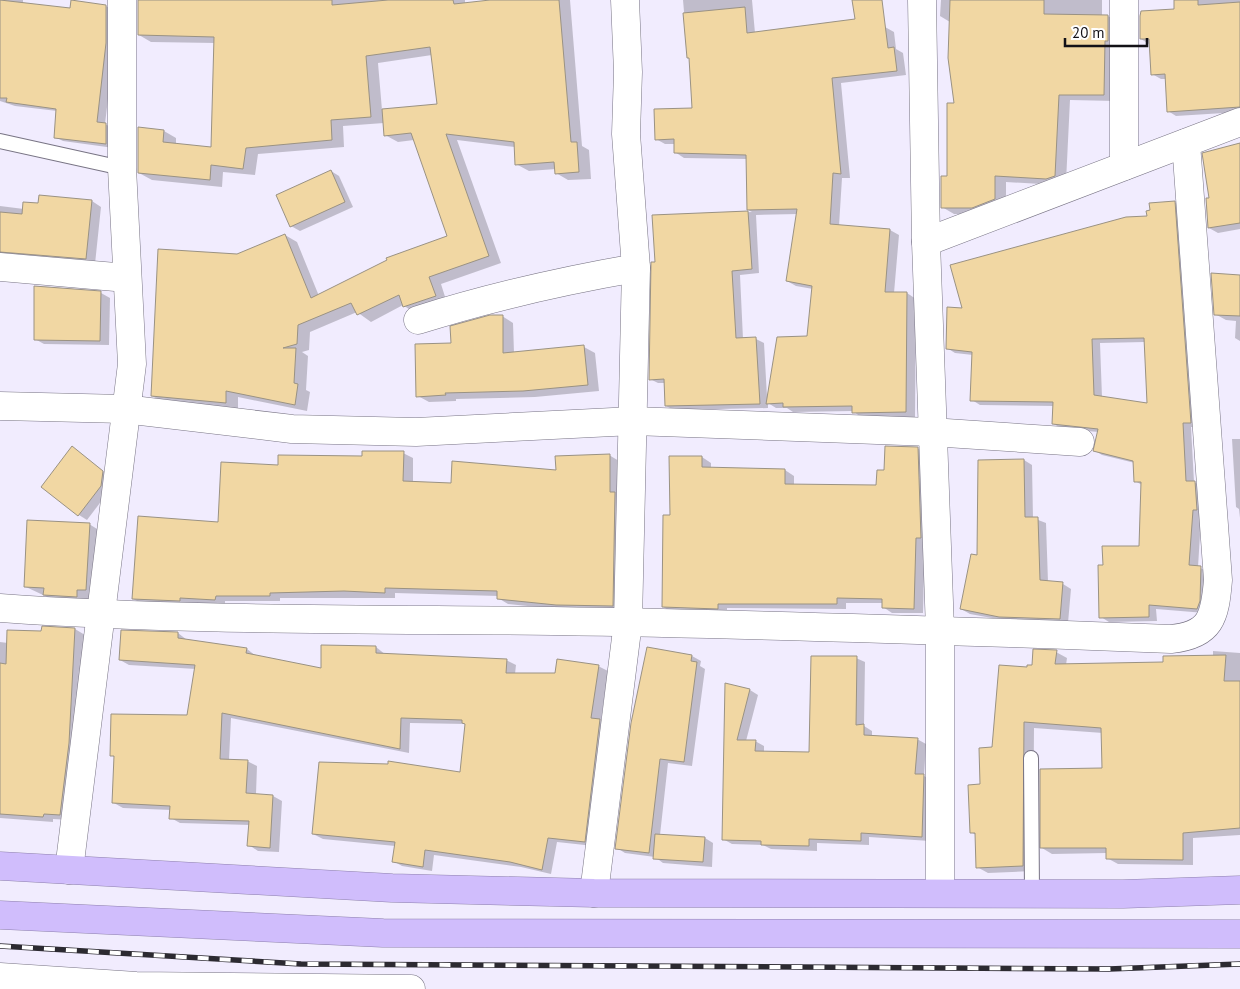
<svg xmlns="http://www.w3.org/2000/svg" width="1240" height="989" font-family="'PT Sans',sans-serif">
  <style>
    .shadow { fill: #0003; fill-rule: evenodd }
    .building { fill: #f1d7a3; stroke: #9a9283; fill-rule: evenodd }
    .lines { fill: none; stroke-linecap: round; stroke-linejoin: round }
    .lane-casing { stroke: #787484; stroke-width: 16 }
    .street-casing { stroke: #787484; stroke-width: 29 }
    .highway-casing { stroke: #8e81ac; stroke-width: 29 }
    .lane { stroke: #fff; stroke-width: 14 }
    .street { stroke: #fff; stroke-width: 28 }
    .highway { stroke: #d0bdfc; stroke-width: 28 }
    .rail-casing { stroke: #2c2a31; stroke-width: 5.5 }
    .rail { stroke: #fff; stroke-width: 4; stroke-dasharray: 11; stroke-linecap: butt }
  </style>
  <rect width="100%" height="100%" fill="#f1ecfe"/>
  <g class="shadow">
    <polygon points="0,0 23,0 23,3 71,10 106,6 114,11 114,48 105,124 114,129 114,148 63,141 55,137 57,111 15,106 0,101"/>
    <path d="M139,0H465V4L501,0H570L582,146L589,150L591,179L568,180L556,173V169L529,171L516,164L515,147L457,140L501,263L441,284L447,303L416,314L403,305L371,322L357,312L310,332L309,350L302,352L308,356L306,390L310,392L307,411L238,397V409L164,403L152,396L237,255L285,235L297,242L319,296L449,237L414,140L398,142L385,135L384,123L343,126L344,147L258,154L255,175L223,172L222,187L152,180L139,173L164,131L176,138V144L212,148L215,43L151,42L139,35ZM432,55L438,105L382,110L378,63Z"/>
    <path d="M683,0H752L755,33L885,27L894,32L896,49L903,53L906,75L841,83L850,178H842L839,226L890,230L899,235L894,293H907L916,299L915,417L862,418L853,411L793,412L787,408H776L768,403V408L674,410L666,406V383H658L650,379L656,263L653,216L752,212L748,210L747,159L684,158L675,152V144H665L656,139L694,109L691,59L688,58ZM798,214L787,281L796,286L813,289L808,337L767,397L764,343L756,339H743L740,275L759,273L756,215Z"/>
    <polygon points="941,0 1102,0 1102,16 1108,16 1120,23 1115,101 1070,100 1066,182 1058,185 1006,182 1006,205 984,214 954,214 942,207 948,177 955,104 950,22 940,16"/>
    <polygon points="1175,0 1240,0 1240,112 1176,116 1168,111 1167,79 1161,79 1152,74 1149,44 1141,39 1176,10"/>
    <polygon points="1240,144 1240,229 1218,233 1209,228 1210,199 1204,154"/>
    <polygon points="331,171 339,176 353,207 300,231 291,226"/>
    <polygon points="92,201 101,207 95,264 0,261 0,206 24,209 39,204"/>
    <path d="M1174,202L1183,207L1199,427H1191L1194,482L1203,487L1198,567L1209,572L1205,613L1156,609L1157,621L1109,622L1101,617L1104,566L1140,547L1142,485L1135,481V463L1102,455L1094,450L1099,432L1062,429L1054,424V406L980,405L972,400L973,355L955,353L947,348L964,310ZM1145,342L1148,404L1102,397L1100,343Z"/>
    <polygon points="1240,276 1240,341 1235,338 1236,321 1226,320 1215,314"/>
    <polygon points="101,293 110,298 109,345 44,344 35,339"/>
    <polygon points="502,316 513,323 514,353 584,347 595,353 599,391 535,397 456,399 456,401 429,402 418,396 452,345"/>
    <polygon points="1232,439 1240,439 1240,518 1239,509 1236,507"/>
    <polygon points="72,448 111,477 109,491 87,520 79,515"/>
    <polygon points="917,448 927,454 923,613 892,613 883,607 883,603 846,603 846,609 727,608 727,613 672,612 663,607 671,516 702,457 711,463 711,468 785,470 794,476 794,485 877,487 885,471"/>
    <polygon points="403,453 413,458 413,483 452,485 557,472 609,455 619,461 622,611 567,610 508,604 498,598 498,596 395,593 395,598 280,598 280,601 225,601 225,605 190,603 190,606 143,604 133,599 279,466"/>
    <polygon points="1024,460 1032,465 1033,518 1046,523 1048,582 1063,584 1071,589 1068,623 1008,621 970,614 961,609 978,556"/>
    <polygon points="89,524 102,532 89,604 58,602 26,587"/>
    <polygon points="75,629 85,635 70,820 53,819 53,822 0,818 0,642 8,643 43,632"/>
    <polygon points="178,633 187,640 247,649 256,656 322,670 322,647 376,647 386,655 506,660 516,665 515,674 556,674 598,666 608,671 601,720 609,725 594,846 557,842 551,874 521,867 434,855 432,871 402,866 393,861 395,846 323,839 313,834 462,774 466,724 410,723 409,753 231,718 229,760 247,761 257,766 256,794 273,796 282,801 279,852 258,851 249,845 250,825 180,823 171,818 171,810 123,808 114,803 116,758 111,755 189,716 196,669 129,665 120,660"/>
    <polygon points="648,648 692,656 701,661 700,666 705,669 692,766 668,763 660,835 705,838 713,843 712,867 663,863 655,857 625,853 617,848"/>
    <polygon points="1213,651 1240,653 1240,835 1193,838 1193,865 1118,864 1107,858 1107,853 1052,854 1042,848 1103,769 1103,733 1034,728 1033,871 988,873 977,867 976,835 971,832 982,786 993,748 1028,668 1056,652 1067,658 1066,665 1164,663 1213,657"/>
    <polygon points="856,658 865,662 864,726 872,731 872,736 917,739 926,744 924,776 933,781 930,841 869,837 869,845 817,843 817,851 771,849 763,845 732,844 723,839 726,684 750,690 758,695 746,741 755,741 764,746 764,752 811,753"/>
  </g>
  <g class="building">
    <polygon points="0,0 70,8 71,0 106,5 106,43 97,122 106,123 106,144 54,138 56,109 6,102 7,98 0,98"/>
    <polygon points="138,0 332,0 332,5 388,0 453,0 454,4 490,0 559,0 571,142 577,142 579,172 555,174 554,162 515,165 514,142 446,134 489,256 429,277 436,296 403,307 399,295 357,315 351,303 298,325 297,344 283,348 296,348 294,383 298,384 295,405 226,391 226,403 151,396 158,249 237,254 285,234 311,298 387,260 386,258 447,236 411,133 384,136 382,109 437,104 430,47 366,56 371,117 331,120 332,140 246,148 243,169 211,165 210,180 138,173 138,127 164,130 163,142 211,147 214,37 138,35"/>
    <polygon points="852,0 882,0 888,48 894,47 897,71 832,78 841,174 833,173 830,224 890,229 885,292 907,292 906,412 852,413 852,406 783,407 783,403 766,404 777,337 807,336 812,286 786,281 797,209 747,210 746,155 674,153 674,139 655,140 654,109 692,108 689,58 687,58 683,13 745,7 747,33 855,19"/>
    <polygon points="950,0 1044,0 1044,14 1108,15 1108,41 1105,41 1104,95 1059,95 1055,176 1046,179 995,176 995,199 972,208 941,208 941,176 947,176 947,103 954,103 948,58"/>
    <polygon points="1174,0 1198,0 1198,5 1240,2 1240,107 1167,112 1165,74 1151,75 1149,39 1140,39 1140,16 1141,11 1174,9"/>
    <polygon points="1240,143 1240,223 1208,228 1206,198 1209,198 1202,153"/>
    <polygon points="331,170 345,202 290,227 276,195"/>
    <polygon points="39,195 92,200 86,259 0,252 0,212 22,214 23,202 38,203"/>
    <path d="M1175,201L1191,423H1183L1186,481H1195L1197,510H1193L1189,565L1201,566L1200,601L1197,609L1149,605V617L1099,618L1098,565H1103L1102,546H1139L1141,482H1134L1133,461L1093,451L1098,429L1052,424L1053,402L970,401L972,352L946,349L947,307L962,308L950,265L1126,217L1147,216L1146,211L1150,210L1149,203ZM1144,338L1147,403L1094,395L1092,339Z"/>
    <polygon points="748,211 752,269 732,271 736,338 756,337 760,404 665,406 664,379 649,380 651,262 655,262 652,215"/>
    <polygon points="1211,273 1240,275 1240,316 1214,315"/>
    <polygon points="34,286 101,291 100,341 34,340"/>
    <polygon points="490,315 503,315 503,353 584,345 588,385 523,391 445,393 446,395 416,397 415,344 451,343 450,326"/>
    <polygon points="72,446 103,471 101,486 78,516 41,487"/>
    <polygon points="885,446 918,447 921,538 916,538 914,609 882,608 882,599 837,598 837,604 718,604 718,609 662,607 663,515 670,515 669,456 702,456 702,467 785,469 785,484 876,485 877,470 884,470"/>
    <polygon points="362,451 404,451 403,481 451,483 452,461 556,470 555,456 610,454 610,492 615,492 613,606 556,605 497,599 497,591 385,588 385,593 344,591 270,593 270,596 216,596 215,600 180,598 180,601 132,599 138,516 218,522 221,462 278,465 278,455 362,456"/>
    <polygon points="1024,459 1025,517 1038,517 1040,580 1063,582 1060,619 999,617 960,609 971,554 977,555 978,460"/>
    <polygon points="27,520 90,523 86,590 77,590 77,597 43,595 44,588 24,587"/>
    <polygon points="42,626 75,628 69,743 60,815 44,814 43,817 0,814 0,663 6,664 7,630 41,631"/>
    <polygon points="121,630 178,632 178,638 247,648 246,653 321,668 321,645 376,646 376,653 507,659 506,673 555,673 557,659 599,665 591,718 600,719 585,842 548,838 542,870 510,862 425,850 423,867 392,862 395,842 312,834 319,762 388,764 388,761 460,772 465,724 462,723 462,720 401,718 400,749 222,713 220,759 248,760 246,793 273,795 270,848 247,846 249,821 169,819 170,806 112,803 114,756 110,756 111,714 187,715 195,665 119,660"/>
    <polygon points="647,647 692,655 691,661 697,662 684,762 660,759 649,853 615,849 631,723"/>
    <polygon points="1033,649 1057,650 1055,664 1163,662 1163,656 1226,655 1224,681 1240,681 1240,828 1183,833 1183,860 1106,859 1106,848 1040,848 1040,769 1102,768 1101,728 1024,722 1023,866 976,868 975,833 970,833 968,785 980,784 979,748 992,747 999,665 1027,667 1027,665 1032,665"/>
    <polygon points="811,656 857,656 856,725 864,724 864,735 918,738 915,774 924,774 922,837 861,833 861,841 809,839 809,846 761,845 761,841 722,840 725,683 750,689 737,740 756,740 755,751 809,752"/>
    <polygon points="655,834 705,837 703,862 653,859"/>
  </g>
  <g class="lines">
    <g class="lane-casing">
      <g id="lane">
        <polyline points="0,141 122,168"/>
        <polyline points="1031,758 1032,893"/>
      </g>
    </g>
    <g class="street-casing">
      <g id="street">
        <polyline points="922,0 926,242 940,630 940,892"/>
        <polyline points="1124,0 1124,166"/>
        <polyline points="926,242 1240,122"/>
        <polyline points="0,267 127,278"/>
        <path d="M418,320C491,297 561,281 636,268"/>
        <polyline points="0,406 124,409 292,429 416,432 633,421 931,432 1080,442"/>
        <path d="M0,608C184,621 369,619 553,621C759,624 965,631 1171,639C1211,635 1215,617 1218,580L1186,143"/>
        <polyline points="69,870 132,364 122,168 122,0"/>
        <polyline points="594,893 628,622 636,268 626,134 628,72 625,0"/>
        <polyline points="0,977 136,986 411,989"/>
      </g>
    </g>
    <g class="highway-casing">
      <g id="highway">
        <polyline points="0,866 392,888 594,893 1123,894 1240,890"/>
        <polyline points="0,915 383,933 1240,934"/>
      </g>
    </g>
    <use href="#lane" class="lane"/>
    <use href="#street" class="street"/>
    <use href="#highway" class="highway"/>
    <g class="rail-casing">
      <polyline id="rail" points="0,946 301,964 1109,969 1240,964"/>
    </g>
    <use href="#rail" class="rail"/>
  </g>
  <path d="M1065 38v8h82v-8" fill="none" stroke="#131117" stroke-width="2.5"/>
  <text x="1072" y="38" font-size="15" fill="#131117" stroke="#ffffff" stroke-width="4" paint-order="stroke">20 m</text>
</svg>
